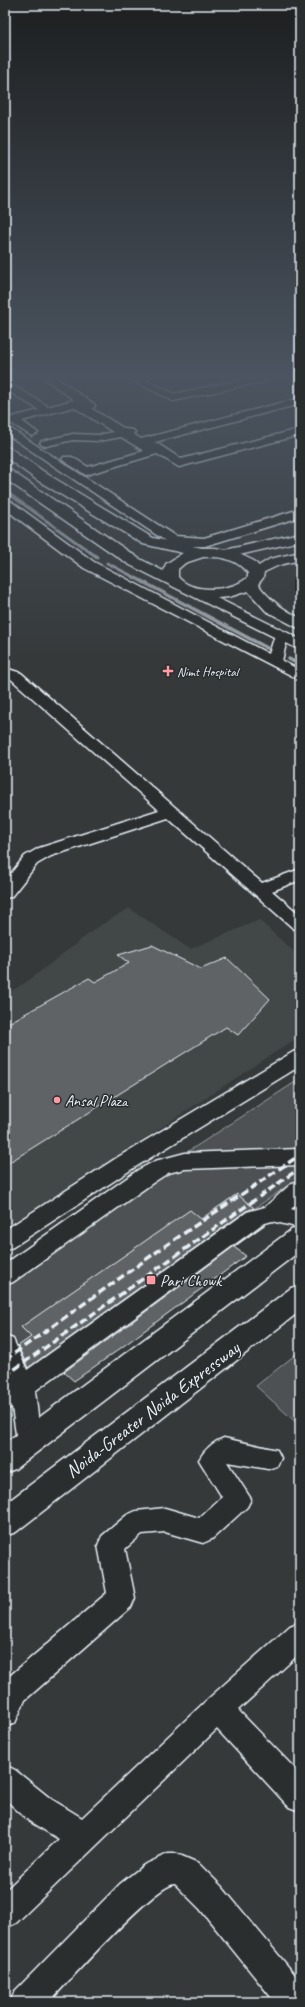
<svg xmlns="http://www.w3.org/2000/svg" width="305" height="2007" font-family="Caveat,sans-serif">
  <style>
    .built { fill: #424647 }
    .green { fill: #4d5152; stroke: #9aa1a5 }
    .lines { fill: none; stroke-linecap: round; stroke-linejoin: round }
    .stream-far1 { stroke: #a0a7ac; stroke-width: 3 }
    .stream { stroke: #a0a7ac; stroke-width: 3.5 }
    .building { fill: #5f6365; stroke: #e8f1f8 }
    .minor-casing { stroke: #e8f1f8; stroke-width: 3 }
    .major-casing { stroke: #e8f1f8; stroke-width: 3 }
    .highway-casing { stroke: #e8f1f8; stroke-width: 3 }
    .minor { fill: #2a2d2e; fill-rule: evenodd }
    .major { fill: #2a2d2e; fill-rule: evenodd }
    .highway { fill: #2a2d2e; fill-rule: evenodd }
    .rail { stroke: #e8f1f8; stroke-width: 3.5; stroke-dasharray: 8 3.5; stroke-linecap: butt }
    .poi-dot { fill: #ff9aa2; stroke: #2a2d2e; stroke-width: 1.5 }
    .labels { text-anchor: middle; stroke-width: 3; stroke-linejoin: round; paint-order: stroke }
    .far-poi-label { font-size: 13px; fill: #e8f1f8; stroke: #2a2d2e; text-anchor: start }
    .poi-label { font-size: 16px; fill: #e8f1f8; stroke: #2a2d2e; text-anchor: start }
    .near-street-label { font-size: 19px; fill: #e8f1f8; stroke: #2a2d2e }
  </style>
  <rect width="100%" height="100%" fill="#35393a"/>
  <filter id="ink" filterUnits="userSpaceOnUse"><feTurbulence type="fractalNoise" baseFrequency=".025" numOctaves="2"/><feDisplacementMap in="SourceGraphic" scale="8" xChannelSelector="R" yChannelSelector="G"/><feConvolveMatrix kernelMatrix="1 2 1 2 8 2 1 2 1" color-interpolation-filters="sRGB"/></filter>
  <g filter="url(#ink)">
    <polygon class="built" points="129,908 190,949 259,920 300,957 300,1036 77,1183 5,1227 5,995 29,980 96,928"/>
    <g class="green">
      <polygon points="300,1079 300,1177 5,1382 5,1270"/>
      <polygon points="300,1351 300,1426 256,1386"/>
    </g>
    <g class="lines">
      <g class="stream-far1">
        <polyline points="5,491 97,557"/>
        <polyline points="107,563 134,577"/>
      </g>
      <g class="stream">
        <polyline points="132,576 269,649"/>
        <polyline points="289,659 300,665"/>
      </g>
    </g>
    <g class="building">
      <polygon points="152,945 201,969 227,958 270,999 238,1035 226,1027 5,1165 5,1025 89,978 95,982 129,963 118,955"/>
      <polygon points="237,1194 254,1208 246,1211 28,1368 18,1346 31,1337 21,1327 190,1210 201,1219"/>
      <polygon points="266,1224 234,1247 246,1256 114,1353 74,1381 64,1372 263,1225"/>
    </g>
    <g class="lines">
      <g class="minor-casing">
        <g id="minor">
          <polygon points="45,379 58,379 94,404 95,406 92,409 125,429 133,430 135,432 133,434 141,439 300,398 300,404 155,442 181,459 300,429 300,435 179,467 157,454 86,475 64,461 62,459 64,457 72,457 88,467 144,451 121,437 99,441 73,440 46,446 42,445 40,443 42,441 73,434 99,435 113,432 74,407 22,421 38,433 32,436 9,422 7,420 9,418 39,410 5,389 5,381 46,405 47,407 74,400"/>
          <polygon points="130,379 144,379 174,394 245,379 266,379 261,382 173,401"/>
          <polygon points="5,425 175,536 204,538 300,509 300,517 205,546 184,546 167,542 5,433"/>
          <polygon points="5,499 9,500 94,562 269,654 276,632 286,632 288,635 282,661 300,670 300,680 84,568 5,509"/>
          <polygon points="300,533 300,541 226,558 220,554 221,551"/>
          <polygon points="300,552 300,560 279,565 256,576 249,572 270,559"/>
          <polygon points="5,668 21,673 262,883 300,869 300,880 272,891 300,915 300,931 294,929 168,818 51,856 37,864 11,897 5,898 5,881 25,856 39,848 159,810 11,679 5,677"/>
          <polygon points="300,1050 300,1066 132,1169 13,1247 5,1250 5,1230 118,1157 293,1052"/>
          <polygon points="300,1149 300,1165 185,1169 168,1173 154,1182 13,1282 5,1285 5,1264 138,1170 155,1161 185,1153"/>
          <polygon points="300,1181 300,1201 291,1209 300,1212 300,1228 272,1221 262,1224 35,1391 41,1441 38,1449 29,1452 20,1449 17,1441 12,1407 5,1409 5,1386 8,1383 5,1375 5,1336 13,1339 27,1370 247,1212 265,1207 292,1183"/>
          <path d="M224,1438L277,1450L281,1458L277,1466L268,1469L227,1462L251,1499L247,1507L212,1539L203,1543L165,1532L142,1534L125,1549L135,1598L131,1607L25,1700L15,1723L5,1727V1680L107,1593L98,1545L102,1536L127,1515L136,1511L165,1508L199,1518L222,1497L199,1460C205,1449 213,1442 224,1438Z"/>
          <polygon points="300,1622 300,1653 238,1710 300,1774 300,1811 289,1807 217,1729 16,1923 5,1928 5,1891 59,1839 29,1821 5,1799 5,1765 15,1770 51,1799 82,1818 208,1699 290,1626"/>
          <path d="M168,1854H177L198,1863L222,1887L300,1981V2002H275L200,1909L175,1884C155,1884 67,1983 49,2002H10L15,1991L120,1884L144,1865Z"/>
        </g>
      </g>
      <g class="major-casing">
        <path id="major" d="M5,447L10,448L47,474L153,538L202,548H215L233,551L254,561L264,572L263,578L258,584C269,600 283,609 300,618V629L266,611L248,591L229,597L217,598L300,639V650L128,564L5,479V469L10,470L138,558L163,571L166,564L183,553L143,544L37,480L5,457ZM203,557C221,556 236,559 248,573V577C232,592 192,594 178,577V569L185,563Z"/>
      </g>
      <g class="highway-casing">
        <g id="highway">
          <polygon points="300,1227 300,1251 15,1469 5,1473 5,1443 291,1230"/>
          <polygon points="300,1285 300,1311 16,1532 5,1536 5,1504 291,1288"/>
        </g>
      </g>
      <use href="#minor" class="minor"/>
      <use href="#major" class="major"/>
      <use href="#highway" class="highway"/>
      <g class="rail">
        <polyline points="5,1360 165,1246 300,1155"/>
        <polyline points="5,1376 300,1168"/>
      </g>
    </g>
  </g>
  <linearGradient id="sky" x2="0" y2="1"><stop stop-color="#1d1f20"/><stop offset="0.57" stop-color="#4b5460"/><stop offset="1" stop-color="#4b5460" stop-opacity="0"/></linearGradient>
  <rect width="305" height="660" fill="url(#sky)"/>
  <g class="poi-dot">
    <path d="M166 665h4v4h4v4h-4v4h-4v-4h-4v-4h4z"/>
    <circle cx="57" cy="1100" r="4"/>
    <rect x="146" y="1275" width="10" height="10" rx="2"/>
  </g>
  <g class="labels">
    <g class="far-poi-label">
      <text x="177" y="676">Nimt Hospital</text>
    </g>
    <g class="poi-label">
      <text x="65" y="1106">Ansal Plaza</text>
      <text x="160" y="1286">Pari Chowk</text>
    </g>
    <g class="near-street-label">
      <text transform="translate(152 1409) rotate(-37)" y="7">Noida-Greater Noida Expressway</text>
    </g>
  </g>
  <rect width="305" height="2007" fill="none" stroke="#2a2d2e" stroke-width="20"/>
  <rect x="10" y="10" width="285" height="1987" fill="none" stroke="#e8f1f8" stroke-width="1.5" filter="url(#ink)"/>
</svg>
